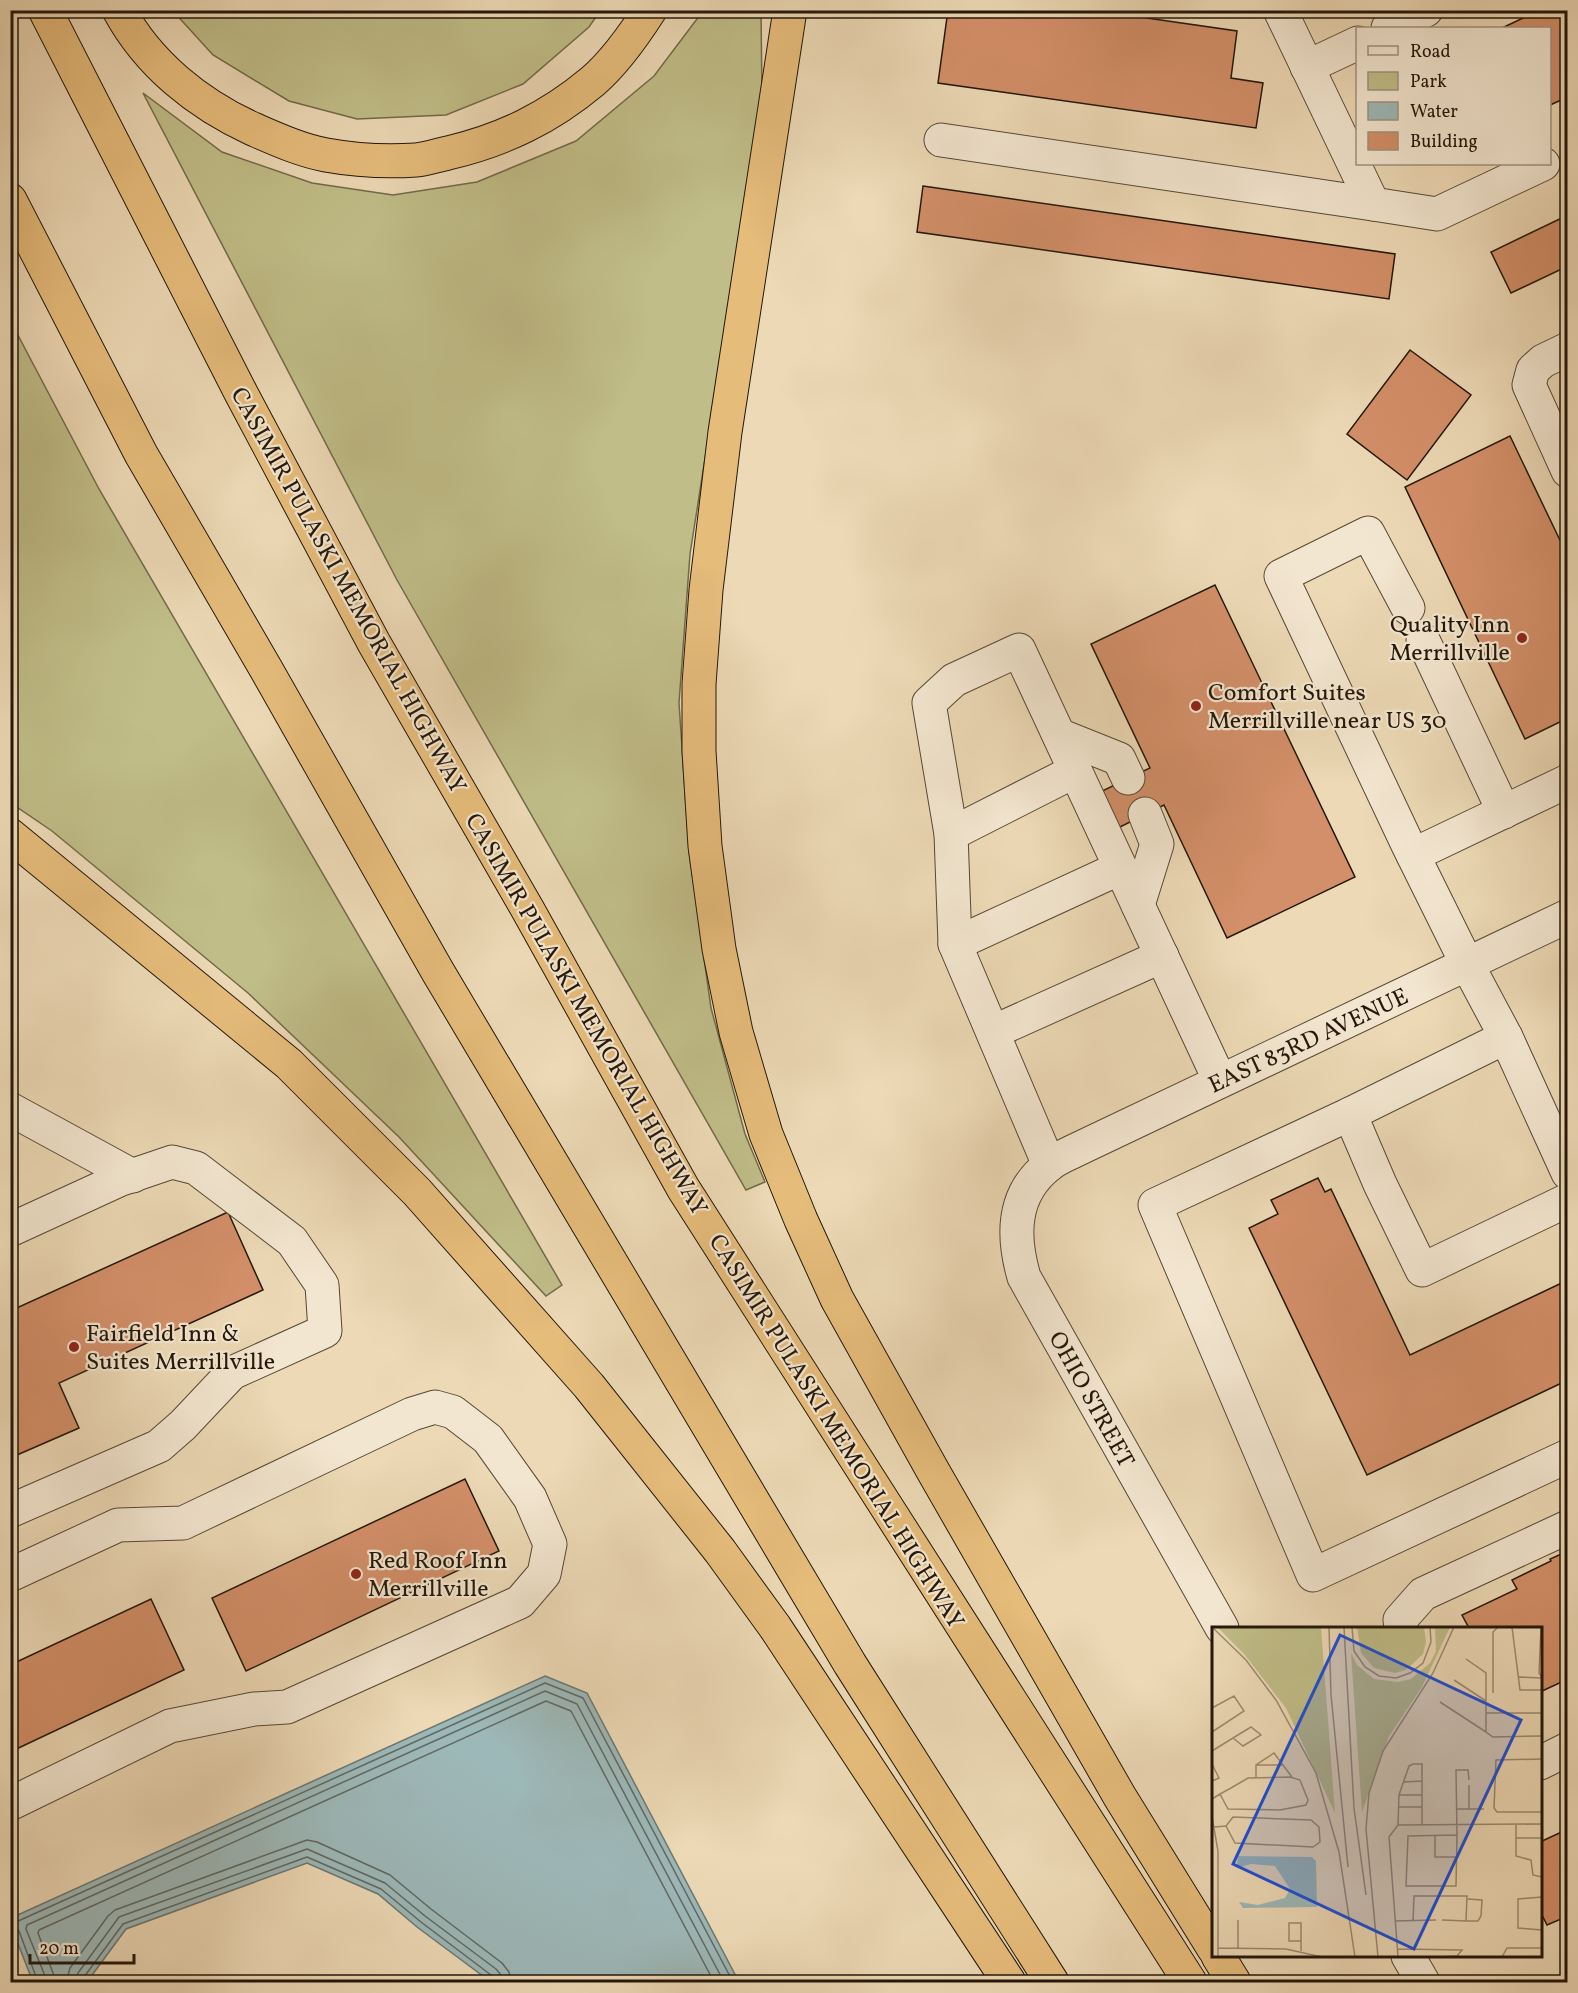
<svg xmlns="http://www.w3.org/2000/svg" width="1578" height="1993" font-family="Vollkorn,serif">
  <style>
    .green { fill: #c0bd88; stroke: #726a49; stroke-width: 1.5 }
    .water { fill: #9db8b8; stroke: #6c7872; stroke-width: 1.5 }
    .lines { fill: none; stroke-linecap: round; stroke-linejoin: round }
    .shore { stroke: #606861; stroke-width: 1.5 }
    .building { fill: #d38f69; stroke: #23170a; stroke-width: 1.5 }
    .minor-casing { stroke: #564835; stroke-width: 35 }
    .highway-casing { stroke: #23170a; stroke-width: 35 }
    .minor { stroke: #f3e6d0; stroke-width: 33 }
    .highway { stroke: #e6bc7b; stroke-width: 33 }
    .poi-dot { fill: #8f2418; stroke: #f3e6d0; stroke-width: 2 }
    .labels { text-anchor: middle; stroke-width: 4.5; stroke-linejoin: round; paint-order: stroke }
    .street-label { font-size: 24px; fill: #23170a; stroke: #f3e6d0 }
    .poi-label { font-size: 24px; fill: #23170a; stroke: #f3e6d0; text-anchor: start }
    .inset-road { fill: none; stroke: #9c8b71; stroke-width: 1.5 }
    .view { fill: #1d4ed8; fill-opacity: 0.15; stroke: #1d4ed8; stroke-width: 3 }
    .inset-edge { fill: none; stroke: #23170a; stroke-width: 3 }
  </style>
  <rect width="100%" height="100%" fill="#edd9b6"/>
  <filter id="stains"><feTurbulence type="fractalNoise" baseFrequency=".00333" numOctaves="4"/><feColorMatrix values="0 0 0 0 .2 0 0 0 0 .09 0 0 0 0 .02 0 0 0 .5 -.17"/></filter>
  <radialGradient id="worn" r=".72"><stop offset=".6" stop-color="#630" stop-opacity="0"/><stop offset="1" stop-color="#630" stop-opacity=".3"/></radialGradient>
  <g class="green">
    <polygon points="173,11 600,11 589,27 523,84 446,115 357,119 289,101 213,55"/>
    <polygon points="703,11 761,11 762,96 690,554 679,703 689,852 711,1008 745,1134 765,1182 746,1190 397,580 143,93 222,152 312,183 393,195 477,182 576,141 654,76"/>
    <polygon points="11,322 99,489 562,1285 546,1296 399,1137 248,993 52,831 11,803"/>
  </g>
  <polygon class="water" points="545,1676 587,1693 739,1982 491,1982 417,1927 378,1894 307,1863 126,1929 87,1982 33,1982 11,1926 11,1918"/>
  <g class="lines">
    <g class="shore">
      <polyline points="38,1982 19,1931 14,1926 16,1922 545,1683 583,1698 733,1982"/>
      <polyline points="46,1982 45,1976 26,1929 27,1925 545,1691 577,1704 724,1982"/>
      <polyline points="55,1982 53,1973 38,1933 39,1930 546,1701 571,1711 714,1982"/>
      <polyline points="66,1982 70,1968 108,1916 115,1910 307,1840 317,1842 390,1875 431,1909 502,1963 509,1972 511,1982"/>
      <polyline points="75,1982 78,1973 119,1917 307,1849 385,1883 425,1916 496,1969 501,1975 502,1982"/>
      <polyline points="83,1982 84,1977 123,1924 307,1857 381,1889 421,1922 491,1975 494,1982"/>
    </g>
  </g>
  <g class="building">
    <polygon points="948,10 1091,10 1237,31 1231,78 1263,83 1256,128 938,83"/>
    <polygon points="1540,10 1568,10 1568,97 1550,105 1550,28 1502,28"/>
    <polygon points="923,186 1395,254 1389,299 917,232"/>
    <polygon points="1568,215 1568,266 1511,293 1491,252"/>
    <polygon points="1410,350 1471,395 1407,480 1347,434"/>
    <polygon points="1510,436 1568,557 1568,718 1525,739 1405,487"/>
    <polygon points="1215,585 1355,877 1227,938 1164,805 1116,829 1098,793 1150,768 1091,644"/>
    <polygon points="1318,1178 1325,1192 1331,1189 1410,1355 1568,1280 1568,1380 1367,1475 1249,1228 1278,1214 1271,1200"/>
    <polygon points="228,1212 263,1290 59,1383 79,1428 10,1458 10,1311"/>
    <polygon points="465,1479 499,1551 246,1671 212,1598"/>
    <polygon points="1568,1551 1568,1679 1540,1692 1540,1628 1469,1628 1462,1615 1517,1589 1512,1580 1551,1561 1550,1559"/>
    <polygon points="151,1599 184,1670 10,1752 10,1665"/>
    <polygon points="1568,1829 1568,1916 1547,1925 1540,1911 1540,1842"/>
  </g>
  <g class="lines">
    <g class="minor-casing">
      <g id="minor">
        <polyline points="1280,10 1373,204 1437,214 1543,164"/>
        <polyline points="1388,28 1426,10"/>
        <polyline points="1307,67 1358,43"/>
        <polyline points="941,140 1373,204"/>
        <polyline points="1568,349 1543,361 1533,370 1529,385 1568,471"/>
        <polyline points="1408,608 1368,533 1281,576 1408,845 1467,964 1506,1037 1568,1173"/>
        <polyline points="1423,640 1504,812"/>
        <polyline points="1059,735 1119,759 1128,778"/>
        <polyline points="951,834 1075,771"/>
        <polyline points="1413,855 1568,781"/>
        <polyline points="1138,905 1157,844 1145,814"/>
        <polyline points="955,944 1120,868"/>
        <polyline points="993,1032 1162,956"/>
        <polyline points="1506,1037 1350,1114 1155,1205 1313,1575 1568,1456"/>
        <polyline points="10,1109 133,1176"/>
        <polyline points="1350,1114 1380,1184 1422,1270 1568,1200"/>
        <polyline points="1049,1165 955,944 951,834 929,703 954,680 1019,650 1220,1081"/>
        <polyline points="10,1230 119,1180 172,1162 196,1168 292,1241 322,1285 325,1331 232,1373 183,1425 159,1446 10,1511"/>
        <polyline points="10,1575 118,1525 183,1523 412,1414 435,1407 453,1412 488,1439 530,1498 550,1544 544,1574 520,1602 287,1707 254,1709 170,1726 10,1804"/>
        <path d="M1222,1628L1024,1277C1012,1236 1012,1194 1049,1165C1056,1159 1066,1155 1074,1151L1568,916"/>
        <polyline points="1401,1628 1400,1620 1423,1594 1568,1527"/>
        <polyline points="1540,1763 1568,1749"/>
        <polyline points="1408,1956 1423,1982"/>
      </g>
    </g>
    <g class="highway-casing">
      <g id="highway">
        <polyline points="45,10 242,395 374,643 528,910 683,1188 1190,1982"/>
        <path d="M119,10C148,64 198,104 253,129C276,139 300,150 326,155C354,160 387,162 416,160C427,159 438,155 448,153C503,140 549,118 593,81C615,62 634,35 650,10"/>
        <polyline points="790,10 725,432 706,590 699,684 699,751 705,846 719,949 736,1032 766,1134 801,1220 837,1299 933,1471 1120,1797 1214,1949"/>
        <polyline points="10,200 141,454 266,669 438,972 850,1664 1052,1982"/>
        <polyline points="10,835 289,1064 417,1192 589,1386 720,1551 775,1627 1009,1982"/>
        <polyline points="1218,1956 1234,1982"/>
      </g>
    </g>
    <use href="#minor" class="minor"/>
    <use href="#highway" class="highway"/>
  </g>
  <g class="poi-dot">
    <circle cx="1522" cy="638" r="6"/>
    <circle cx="1196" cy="706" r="6"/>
    <circle cx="74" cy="1347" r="6"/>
    <circle cx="356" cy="1574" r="6"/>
  </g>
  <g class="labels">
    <g class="street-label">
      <text transform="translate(349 590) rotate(61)" y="8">CASIMIR PULASKI MEMORIAL HIGHWAY</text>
      <text transform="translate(587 1014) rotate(60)" y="8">CASIMIR PULASKI MEMORIAL HIGHWAY</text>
      <text transform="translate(1308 1040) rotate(-25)" y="8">EAST 83RD AVENUE</text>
      <text transform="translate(1092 1399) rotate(61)" y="8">OHIO STREET</text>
      <text transform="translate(837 1431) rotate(58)" y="8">CASIMIR PULASKI MEMORIAL HIGHWAY</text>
    </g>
    <g class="poi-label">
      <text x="1510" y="632" text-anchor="end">Quality Inn<tspan x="1510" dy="28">Merrillville</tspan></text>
      <text x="1208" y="700">Comfort Suites<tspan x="1208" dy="28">Merrillville near US 30</tspan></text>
      <text x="86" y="1341">Fairfield Inn &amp;<tspan x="86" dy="28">Suites Merrillville</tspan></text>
      <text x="368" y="1568">Red Roof Inn<tspan x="368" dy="28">Merrillville</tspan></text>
    </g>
  </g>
  <g transform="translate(1212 1627)">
    <rect width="330" height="330" fill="#edd9b6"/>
    <path d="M5,0H109L123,186L74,81L32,27ZM145,0H212L214,15L211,27L194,43L183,46L162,41L149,26ZM223,0H238L210,60L177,109L150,185L139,26L145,38L162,52L186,55L199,52L218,36L224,24Z" fill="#c0bd88"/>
    <path d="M26,229L100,230L104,234L105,280L31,281L27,275L46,278L73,271L78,262L63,239L39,237L25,241Z" fill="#9db8b8"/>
    <path class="inset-road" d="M0,0L34,33L64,73L104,146L127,225L143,330M117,0L119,68L136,240M132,0L142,181L154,268M140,0L142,24L153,40L167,49L184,51L198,46L211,36L219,15L218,0M300,0L308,63H330M329,0L327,46L330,50M254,32L274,46V105L281,110L330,109M307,50L330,51M242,53L274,74M281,66V5L286,0M228,75L274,105M0,81L22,69L32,84L0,105M274,86H330M0,124L21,111L39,100L49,108L31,119L21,111M330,132L284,133L282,181L285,185H330M0,137L7,151L0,154M44,138H71M44,150V138L62,126L80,150M192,155L210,154M257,158V182M187,168H210M0,172L8,167L19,161L36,151L78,150L88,153L96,173L94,178L68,183L16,182L8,167M186,180H210M244,182H272M0,190L6,224V330M304,197V229L319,233L321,248L330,250M186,198L330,197M186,198L177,210L186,330M186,198L187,168L197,139L201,137H210V198M2,200L14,199L21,190L99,193L107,200L108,215L101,220L23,216L14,199M245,208L196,209L194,259H244L245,208L244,143H256L257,153M223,209V230H245M304,211H330M330,270L306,272V301L330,303M183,294L224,293M201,294L202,269H255L254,294L230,293M254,294H266L269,289L270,273L256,272M89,314H77V296H89V324M6,321L74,322L110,330M26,321V293M186,322L250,323L245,329L227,330M166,330L154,202L157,166L171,124L221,46L242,0M290,330L295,321H330"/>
    <path class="view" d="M128,8L309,93L202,322L21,237Z"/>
    <rect width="330" height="330" class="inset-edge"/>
  </g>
  <rect width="1578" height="1993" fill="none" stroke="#edd9b6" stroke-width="36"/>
  <rect x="12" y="12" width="1554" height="1969" fill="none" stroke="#23170a" stroke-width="3"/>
  <rect x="18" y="18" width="1542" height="1957" fill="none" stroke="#23170a" stroke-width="1.5"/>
  <rect x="1356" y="27" width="195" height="138" fill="#f3e6d0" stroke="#a09381" stroke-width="1.5"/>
  <rect x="1368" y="46" width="30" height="9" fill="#f3e6d0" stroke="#a09381" stroke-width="1.5"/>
  <text x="1410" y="57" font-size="18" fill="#23170a">Road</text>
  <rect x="1368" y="72" width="30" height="18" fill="#c0bd88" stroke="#a09381" stroke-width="1.5"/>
  <text x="1410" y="87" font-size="18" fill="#23170a">Park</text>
  <rect x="1368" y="102" width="30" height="18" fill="#9db8b8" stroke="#a09381" stroke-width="1.5"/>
  <text x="1410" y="117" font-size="18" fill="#23170a">Water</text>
  <rect x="1368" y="132" width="30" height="18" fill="#d38f69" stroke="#a09381" stroke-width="1.5"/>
  <text x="1410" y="147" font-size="18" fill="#23170a">Building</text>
  <path d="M30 1954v9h104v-9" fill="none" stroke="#23170a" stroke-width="3"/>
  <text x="39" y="1954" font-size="18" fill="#23170a" stroke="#f3e6d0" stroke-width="4.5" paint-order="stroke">20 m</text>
  <rect width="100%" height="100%" filter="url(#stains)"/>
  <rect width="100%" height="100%" fill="url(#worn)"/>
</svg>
